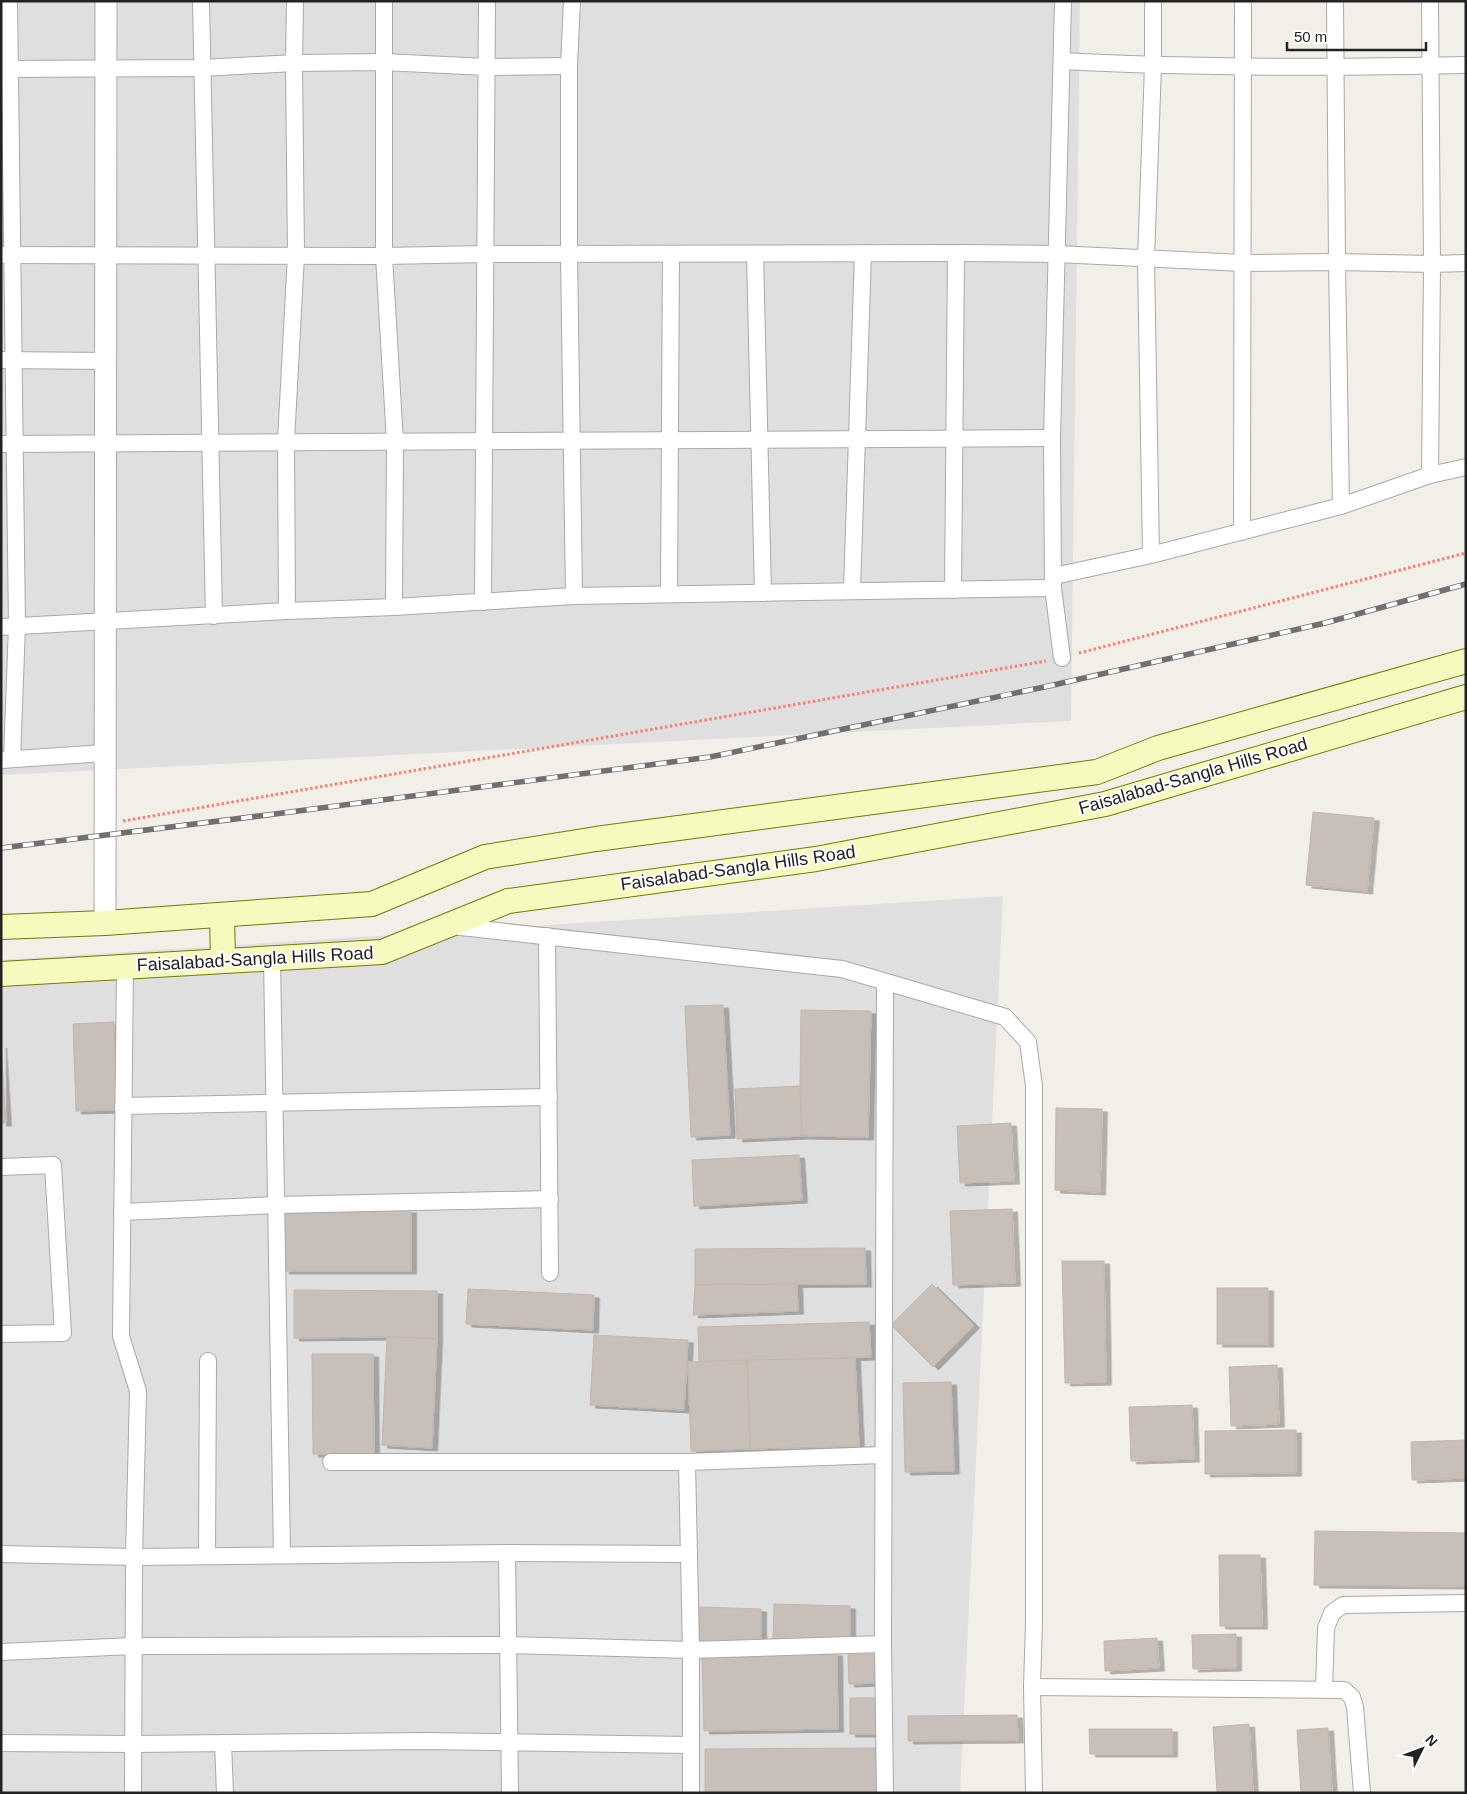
<svg xmlns="http://www.w3.org/2000/svg" width="1467" height="1794" font-family="Arial,sans-serif">
  <style>
    .residential { fill: #e0dfdf }
    .building { fill: #c7bfb8; stroke: #c4b6ab; filter: url(#shadow) }
    .lines { fill: none; stroke-linecap: round; stroke-linejoin: round }
    .minor-casing { stroke: #a9a9a9; stroke-width: 18 }
    .tertiary-casing { stroke: #a9a9a9; stroke-width: 23 }
    .secondary-casing { stroke: #707d05; stroke-width: 26 }
    .path { stroke: #fa8072; stroke-width: 3; stroke-dasharray: 2.5 2.5; stroke-linecap: butt }
    .minor { stroke: #fff; stroke-width: 16 }
    .tertiary { stroke: #fff; stroke-width: 21 }
    .secondary { stroke: #f7fabf; stroke-width: 24 }
    .rail-casing { stroke: #707070; stroke-width: 5.5 }
    .rail { stroke: #fff; stroke-width: 4; stroke-dasharray: 11; stroke-linecap: butt }
    .labels { text-anchor: middle; stroke-width: 4; stroke-linejoin: round; paint-order: stroke }
    .street-label { font-size: 18px; fill: #222; stroke: #fff }
  </style>
  <defs>
    <filter id="shadow"><feDropShadow dx="5.5" dy="3" stdDeviation="0" flood-color="#0004"/></filter>
  </defs>
  <rect width="100%" height="100%" fill="#f2efe9"/>
  <g class="residential">
    <polygon points="1,1 1080,1 1071,721 1,775"/>
    <polygon points="1003,896 960,1793 1,1793 1,960"/>
  </g>
  <g class="building">
    <polygon points="1313,812 1374,818 1367,891 1306,885"/>
    <polygon points="723,1005 730,1135 691,1137 685,1006"/>
    <polygon points="801,1010 871,1011 868,1137 802,1136 800,1086"/>
    <polygon points="114,1022 117,1110 76,1111 73,1024"/>
    <polygon points="1,1045 6,1123 1,1123"/>
    <polygon points="800,1086 802,1136 737,1139 735,1089"/>
    <polygon points="1056,1108 1102,1109 1100,1192 1055,1190"/>
    <polygon points="1011,1123 1014,1181 960,1183 957,1126"/>
    <polygon points="799,1155 802,1200 694,1206 692,1160"/>
    <polygon points="1012,1209 1015,1283 953,1285 950,1211"/>
    <rect x="284" y="1210" width="127" height="61"/>
    <polygon points="865,1248 866,1284 695,1285 695,1249"/>
    <polygon points="1062,1261 1104,1261 1106,1382 1065,1383"/>
    <polygon points="797,1284 798,1311 693,1315 695,1285"/>
    <polygon points="932,1284 974,1325 933,1367 891,1325"/>
    <rect x="1217" y="1288" width="51" height="56"/>
    <polygon points="468,1289 594,1295 593,1330 466,1324"/>
    <polygon points="294,1290 437,1291 437,1339 387,1337 294,1338"/>
    <polygon points="869,1322 871,1357 699,1362 698,1327"/>
    <polygon points="594,1335 688,1340 684,1410 590,1405"/>
    <polygon points="387,1337 437,1339 432,1448 382,1445"/>
    <polygon points="312,1354 373,1354 374,1454 313,1454"/>
    <polygon points="855,1358 859,1446 750,1449 747,1360"/>
    <polygon points="747,1360 750,1449 691,1451 688,1362"/>
    <polygon points="1277,1365 1279,1424 1231,1426 1229,1367"/>
    <polygon points="951,1382 954,1471 905,1472 903,1383"/>
    <polygon points="1192,1405 1194,1459 1131,1461 1129,1407"/>
    <polygon points="1296,1430 1296,1473 1205,1474 1205,1431"/>
    <polygon points="1466,1440 1466,1478 1412,1480 1411,1442"/>
    <polygon points="1315,1531 1466,1533 1466,1586 1314,1585"/>
    <polygon points="1219,1555 1260,1555 1262,1626 1220,1626"/>
    <polygon points="774,1604 850,1606 850,1640 773,1639"/>
    <polygon points="700,1607 761,1609 761,1644 699,1642"/>
    <polygon points="1236,1634 1236,1668 1193,1669 1192,1635"/>
    <polygon points="1157,1638 1159,1668 1105,1671 1104,1641"/>
    <polygon points="837,1653 838,1729 704,1731 702,1655"/>
    <polygon points="876,1654 877,1683 849,1684 848,1655"/>
    <rect x="850" y="1698" width="28" height="36"/>
    <polygon points="1017,1715 1018,1740 908,1741 908,1716"/>
    <polygon points="1249,1724 1253,1793 1217,1793 1213,1727"/>
    <polygon points="1328,1728 1332,1793 1301,1793 1297,1730"/>
    <polygon points="1089,1729 1172,1729 1172,1754 1090,1754"/>
    <polygon points="877,1748 877,1793 705,1793 705,1749"/>
  </g>
  <g class="lines">
    <g class="minor-casing">
      <g id="minor">
        <polyline points="9,1 17,626 12,759"/>
        <polyline points="201,1 214,616"/>
        <polyline points="384,1 384,256 395,442 394,607"/>
        <polyline points="572,1 569,66 569,254 574,596"/>
        <polyline points="1335,1 1337,262 1341,506"/>
        <polyline points="1430,1 1432,264 1430,475"/>
        <path d="M1062,61C1197,68 1331,68 1466,65"/>
        <polyline points="1,69 202,68 294,63 384,62 486,67 569,66"/>
        <polyline points="755,254 763,593"/>
        <polyline points="1,255 384,256 485,254 956,253 1057,254 1243,263 1337,262 1432,264 1466,263"/>
        <polyline points="1,360 106,361"/>
        <polyline points="1,444 1052,438"/>
        <polyline points="1242,532 1243,1"/>
        <polyline points="1151,555 1146,259 1153,66 1153,1"/>
        <polyline points="1054,576 1151,555 1341,506 1430,475 1466,467"/>
        <polyline points="953,590 956,253"/>
        <polyline points="852,591 863,253"/>
        <polyline points="669,594 671,254"/>
        <polyline points="483,602 487,1"/>
        <polyline points="287,611 286,441 296,255 294,63 295,1"/>
        <polyline points="1,627 287,611 394,607 574,596 1053,588"/>
        <polyline points="1062,658 1053,588 1052,438 1063,1"/>
        <polyline points="1,760 105,753"/>
        <polyline points="452,926 842,969 1005,1017 1028,1042 1034,1086 1034,1622 1032,1687 1034,1793"/>
        <polyline points="547,936 550,1273"/>
        <polyline points="272,958 282,1555"/>
        <polyline points="125,967 121,1336 138,1391 134,1557 133,1793"/>
        <polyline points="885,983 883,1644 885,1793"/>
        <polyline points="123,1106 549,1097"/>
        <polyline points="1,1167 53,1165 63,1333 1,1334"/>
        <polyline points="122,1212 276,1205 550,1199"/>
        <polyline points="331,1462 687,1462 691,1650 691,1793"/>
        <polyline points="687,1462 883,1455"/>
        <polyline points="507,1553 689,1554"/>
        <polyline points="1,1554 134,1557 507,1553 510,1793"/>
        <polyline points="207,1556 208,1361"/>
        <polyline points="1,1652 133,1646 508,1645 691,1650 883,1644"/>
        <polyline points="1032,1687 1344,1690 1352,1697 1355,1707 1362,1793"/>
        <polyline points="1324,1688 1326,1628 1332,1613 1343,1605 1466,1603"/>
        <polyline points="1,1743 133,1744 424,1741 690,1745"/>
        <polyline points="223,1743 225,1793"/>
      </g>
    </g>
    <g class="tertiary-casing">
      <polyline id="tertiary" points="105,923 106,1"/>
    </g>
    <g class="secondary-casing">
      <g id="secondary">
        <polyline points="222,915 223,961"/>
        <polyline points="1,927 105,923 372,904 485,857 596,839 1097,772 1158,748 1466,661"/>
        <polyline points="1,974 382,952 508,901 816,859 1105,804 1466,697"/>
      </g>
    </g>
    <g class="path">
      <polyline points="1079,653 1466,553"/>
      <polyline points="123,821 1046,661"/>
    </g>
    <use href="#minor" class="minor"/>
    <use href="#tertiary" class="tertiary"/>
    <use href="#secondary" class="secondary"/>
    <g class="rail-casing">
      <polyline id="rail" points="1,848 275,814 710,757 1049,686 1325,623 1466,584"/>
    </g>
    <use href="#rail" class="rail"/>
  </g>
  <g class="labels">
    <g class="street-label">
      <text transform="translate(1193 776) rotate(-16)" y="6">Faisalabad-Sangla Hills Road</text>
      <text transform="translate(738 868) rotate(-8)" y="6">Faisalabad-Sangla Hills Road</text>
      <text transform="translate(255 959) rotate(-3)" y="6">Faisalabad-Sangla Hills Road</text>
    </g>
  </g>
  <rect width="1467" height="1794" fill="none" stroke="#222222" stroke-width="5"/>
  <g transform="translate(1422 1749) rotate(48)" stroke="#ffffff" stroke-width="4" paint-order="stroke">
  <path d="M0-4L9 19L0 12L-9 19Z" fill="#222222"/>
  <text y="-8" font-size="14" font-weight="bold" text-anchor="middle" fill="#222222">N</text>
  </g>
  <path d="M1287 42v8h139v-8" fill="none" stroke="#222222" stroke-width="2.5"/>
  <text x="1294" y="42" font-size="15" fill="#222222" stroke="#ffffff" stroke-width="4" paint-order="stroke">50 m</text>
</svg>
